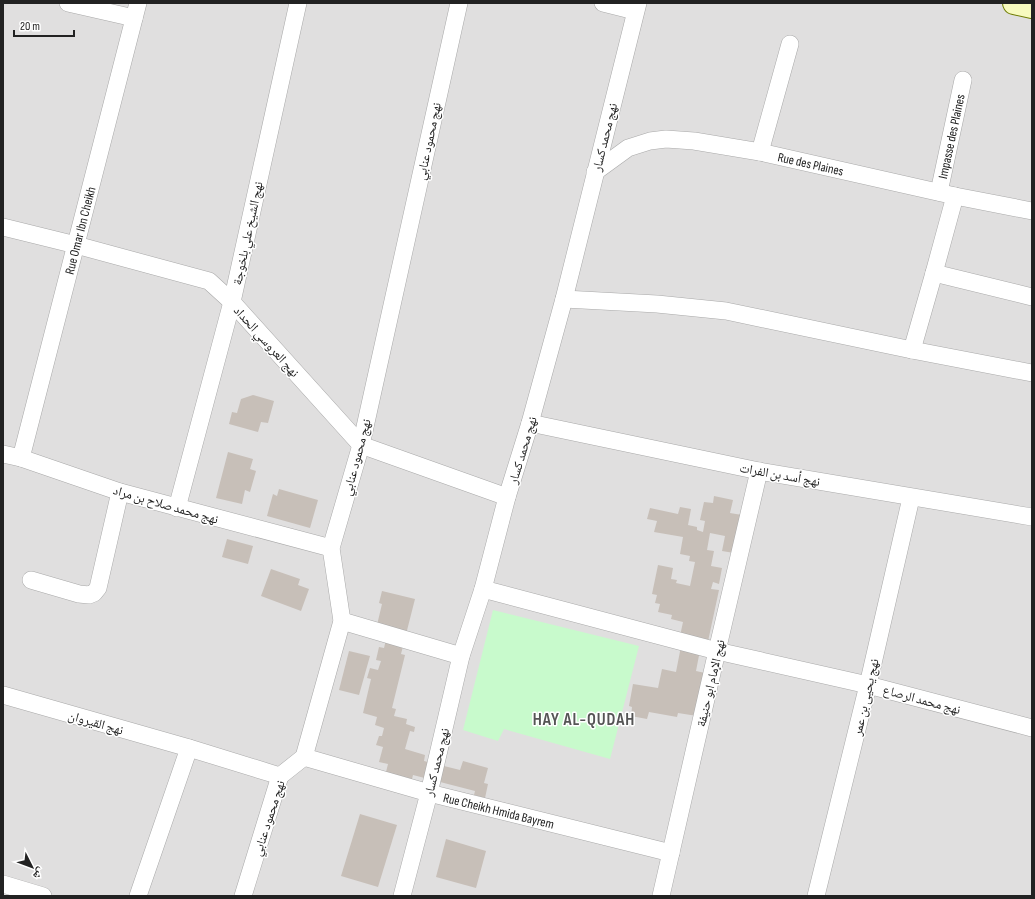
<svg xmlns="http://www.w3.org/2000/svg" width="1035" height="899" font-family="'Sofia Sans Condensed','Noto Naskh Arabic',sans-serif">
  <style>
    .residential { fill: #e0dfdf }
    .park { fill: #c8facc }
    .building { fill: #c7bfb8 }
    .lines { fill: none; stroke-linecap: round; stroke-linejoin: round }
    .street-casing { stroke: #a9a9a9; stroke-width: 18 }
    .secondary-casing { stroke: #707d05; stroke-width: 24 }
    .street { stroke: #fff; stroke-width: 17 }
    .secondary { stroke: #f7fabf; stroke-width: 22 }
    .labels { text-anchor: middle; stroke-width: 3; stroke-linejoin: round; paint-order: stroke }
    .street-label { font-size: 13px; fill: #222; stroke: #fff }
    .district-label { font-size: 17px; font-weight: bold; letter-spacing: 1px; fill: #555; stroke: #fff }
  </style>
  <rect width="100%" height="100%" fill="#f2efe9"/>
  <rect class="residential" x="3" y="3" width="1029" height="893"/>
  <polygon class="park" points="493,610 639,646 610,759 504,729 498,741 463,730"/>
  <g class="building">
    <polygon points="253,395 274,401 268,423 261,422 258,432 229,424 232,412 237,413 241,399"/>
    <polygon points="228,452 253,459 250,469 256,471 250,492 245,490 242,504 216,498"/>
    <polygon points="279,489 318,500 310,528 267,516 273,494 277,496"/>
    <polygon points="714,496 733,500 730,513 742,515 734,553 722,551 725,536 710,533 707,550 714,551 711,566 722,568 719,584 713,582 711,589 719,590 707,646 701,645 696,671 705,673 697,716 678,713 677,717 649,712 647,719 631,716 632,707 629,706 633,684 658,688 662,669 676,672 683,636 680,636 683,622 671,619 672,615 658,612 660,604 655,603 657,595 652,594 658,565 673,568 671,579 677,580 676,583 690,586 695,562 689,561 690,556 680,554 683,537 654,532 657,521 647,519 650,508 678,514 680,507 691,509 688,525 697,527 697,530 703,532 705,521 700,520 704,502 713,503"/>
    <polygon points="227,539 253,546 248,564 222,557"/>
    <polygon points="271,569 300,579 298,585 309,589 301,611 261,596"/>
    <polygon points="382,591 415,599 401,654 405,655 392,708 396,709 394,716 407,719 406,724 415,727 414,732 410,731 405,749 425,755 424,761 460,770 463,761 488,768 484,783 488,784 485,798 474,795 475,791 413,775 412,779 386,772 388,764 379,762 383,747 376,745 379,736 382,736 384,728 375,725 377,717 363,713 371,679 367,678 370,668 378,670 381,661 376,660 379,647 384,648 389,627 377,625 382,604 379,603"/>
    <polygon points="349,651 370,656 359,695 339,690"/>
    <polygon points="360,814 397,825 378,887 341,876"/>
    <polygon points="446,839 486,851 476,888 436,877"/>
  </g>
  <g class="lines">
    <g class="street-casing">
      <g id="street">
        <polyline points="68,3 134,18"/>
        <polyline points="603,3 635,11"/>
        <polyline points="760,152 790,44"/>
        <path id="s1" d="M595,172L628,148L650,141L666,139L694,141L760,152L955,196L1032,211"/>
        <path id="s2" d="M939,192L963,80"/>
        <polyline points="3,227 76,245 209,281 232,302 361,445 507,497"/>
        <polyline points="934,273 1032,297"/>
        <polyline points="564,299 657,304 726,311 912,350 1032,373"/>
        <polyline points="912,350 934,273 955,196"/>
        <polyline points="530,423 759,471 1032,517"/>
        <polyline points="3,454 21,458 120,492 331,548"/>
        <path id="s3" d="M21,458L138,3"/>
        <polyline points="177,508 232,302 298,3"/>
        <polyline points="31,580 79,594 89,595 94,593 98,588 120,492"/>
        <polyline points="483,589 717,651 868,685 1032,728"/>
        <polyline points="342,621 461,656"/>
        <polyline points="3,695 189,748 280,776"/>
        <path id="s4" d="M304,757L429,793L671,853"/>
        <polyline points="3,884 43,896"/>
        <polyline points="138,896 189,748"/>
        <polyline points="243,896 280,776 304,757 342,621 331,548 361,445 459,3"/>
        <polyline points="402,896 429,793 461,656 483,589 507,497 530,423 564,299 638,3"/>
        <polyline points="661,896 717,651 759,471"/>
        <polyline points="816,896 868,685 911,498"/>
      </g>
    </g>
    <g class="secondary-casing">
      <polyline id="secondary" points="1014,3 1032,7"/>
    </g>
    <use href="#street" class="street"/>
    <use href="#secondary" class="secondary"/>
  </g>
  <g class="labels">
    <g class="street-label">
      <text dy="5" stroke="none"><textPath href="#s2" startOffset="57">Impasse des Plaines</textPath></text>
      <text transform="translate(604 137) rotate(-76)" y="5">نهج محمد كسار</text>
      <text transform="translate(428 141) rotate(-78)" y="5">نهج محمود عنابي</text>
      <text dy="5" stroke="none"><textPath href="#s1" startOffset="227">Rue des Plaines</textPath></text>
      <text dy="5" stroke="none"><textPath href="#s3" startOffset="235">Rue Omar Ibn Cheikh</textPath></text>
      <text transform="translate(247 233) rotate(-78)" y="5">نهج الشيخ علي بلخوجة</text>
      <text transform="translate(267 341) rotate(48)" y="5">نهج العروسي الحداد</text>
      <text transform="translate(522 450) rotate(-73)" y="5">نهج محمد كسار</text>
      <text transform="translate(356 457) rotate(-75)" y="5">نهج محمود عنابي</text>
      <text transform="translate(780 474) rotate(10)" y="5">نهج أسد بن الفرات</text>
      <text transform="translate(166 504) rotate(16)" y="5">نهج محمد صلاح بن مراد</text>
      <text transform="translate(710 683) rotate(-77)" y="5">نهج الإمام ابو حنيفة</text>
      <text transform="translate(865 697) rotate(-77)" y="5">نهج يحيى بن عمر</text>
      <text transform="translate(922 699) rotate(15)" y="5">نهج محمد الرصاع</text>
      <text transform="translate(96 722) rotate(16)" y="5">نهج القيروان</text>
      <text transform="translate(436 762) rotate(-76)" y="5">نهج محمد كسار</text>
      <text dy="5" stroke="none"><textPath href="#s4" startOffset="202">Rue Cheikh Hmida Bayrem</textPath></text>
      <text transform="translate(268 818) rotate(-72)" y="5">نهج محمود عنابي</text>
    </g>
    <g class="district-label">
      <text x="584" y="725">HAY AL-QUDAH</text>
    </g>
  </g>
  <rect width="1035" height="899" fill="none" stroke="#222222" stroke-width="8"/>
  <g transform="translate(32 867) rotate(132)" stroke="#ffffff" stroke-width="3" paint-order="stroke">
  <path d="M0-3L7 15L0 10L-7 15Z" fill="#222222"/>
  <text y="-6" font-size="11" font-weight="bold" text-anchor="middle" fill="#222222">ش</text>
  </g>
  <path d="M14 30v6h60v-6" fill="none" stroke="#222222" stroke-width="2"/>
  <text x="20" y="30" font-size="12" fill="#222222" stroke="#ffffff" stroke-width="3" paint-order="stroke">20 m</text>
</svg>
